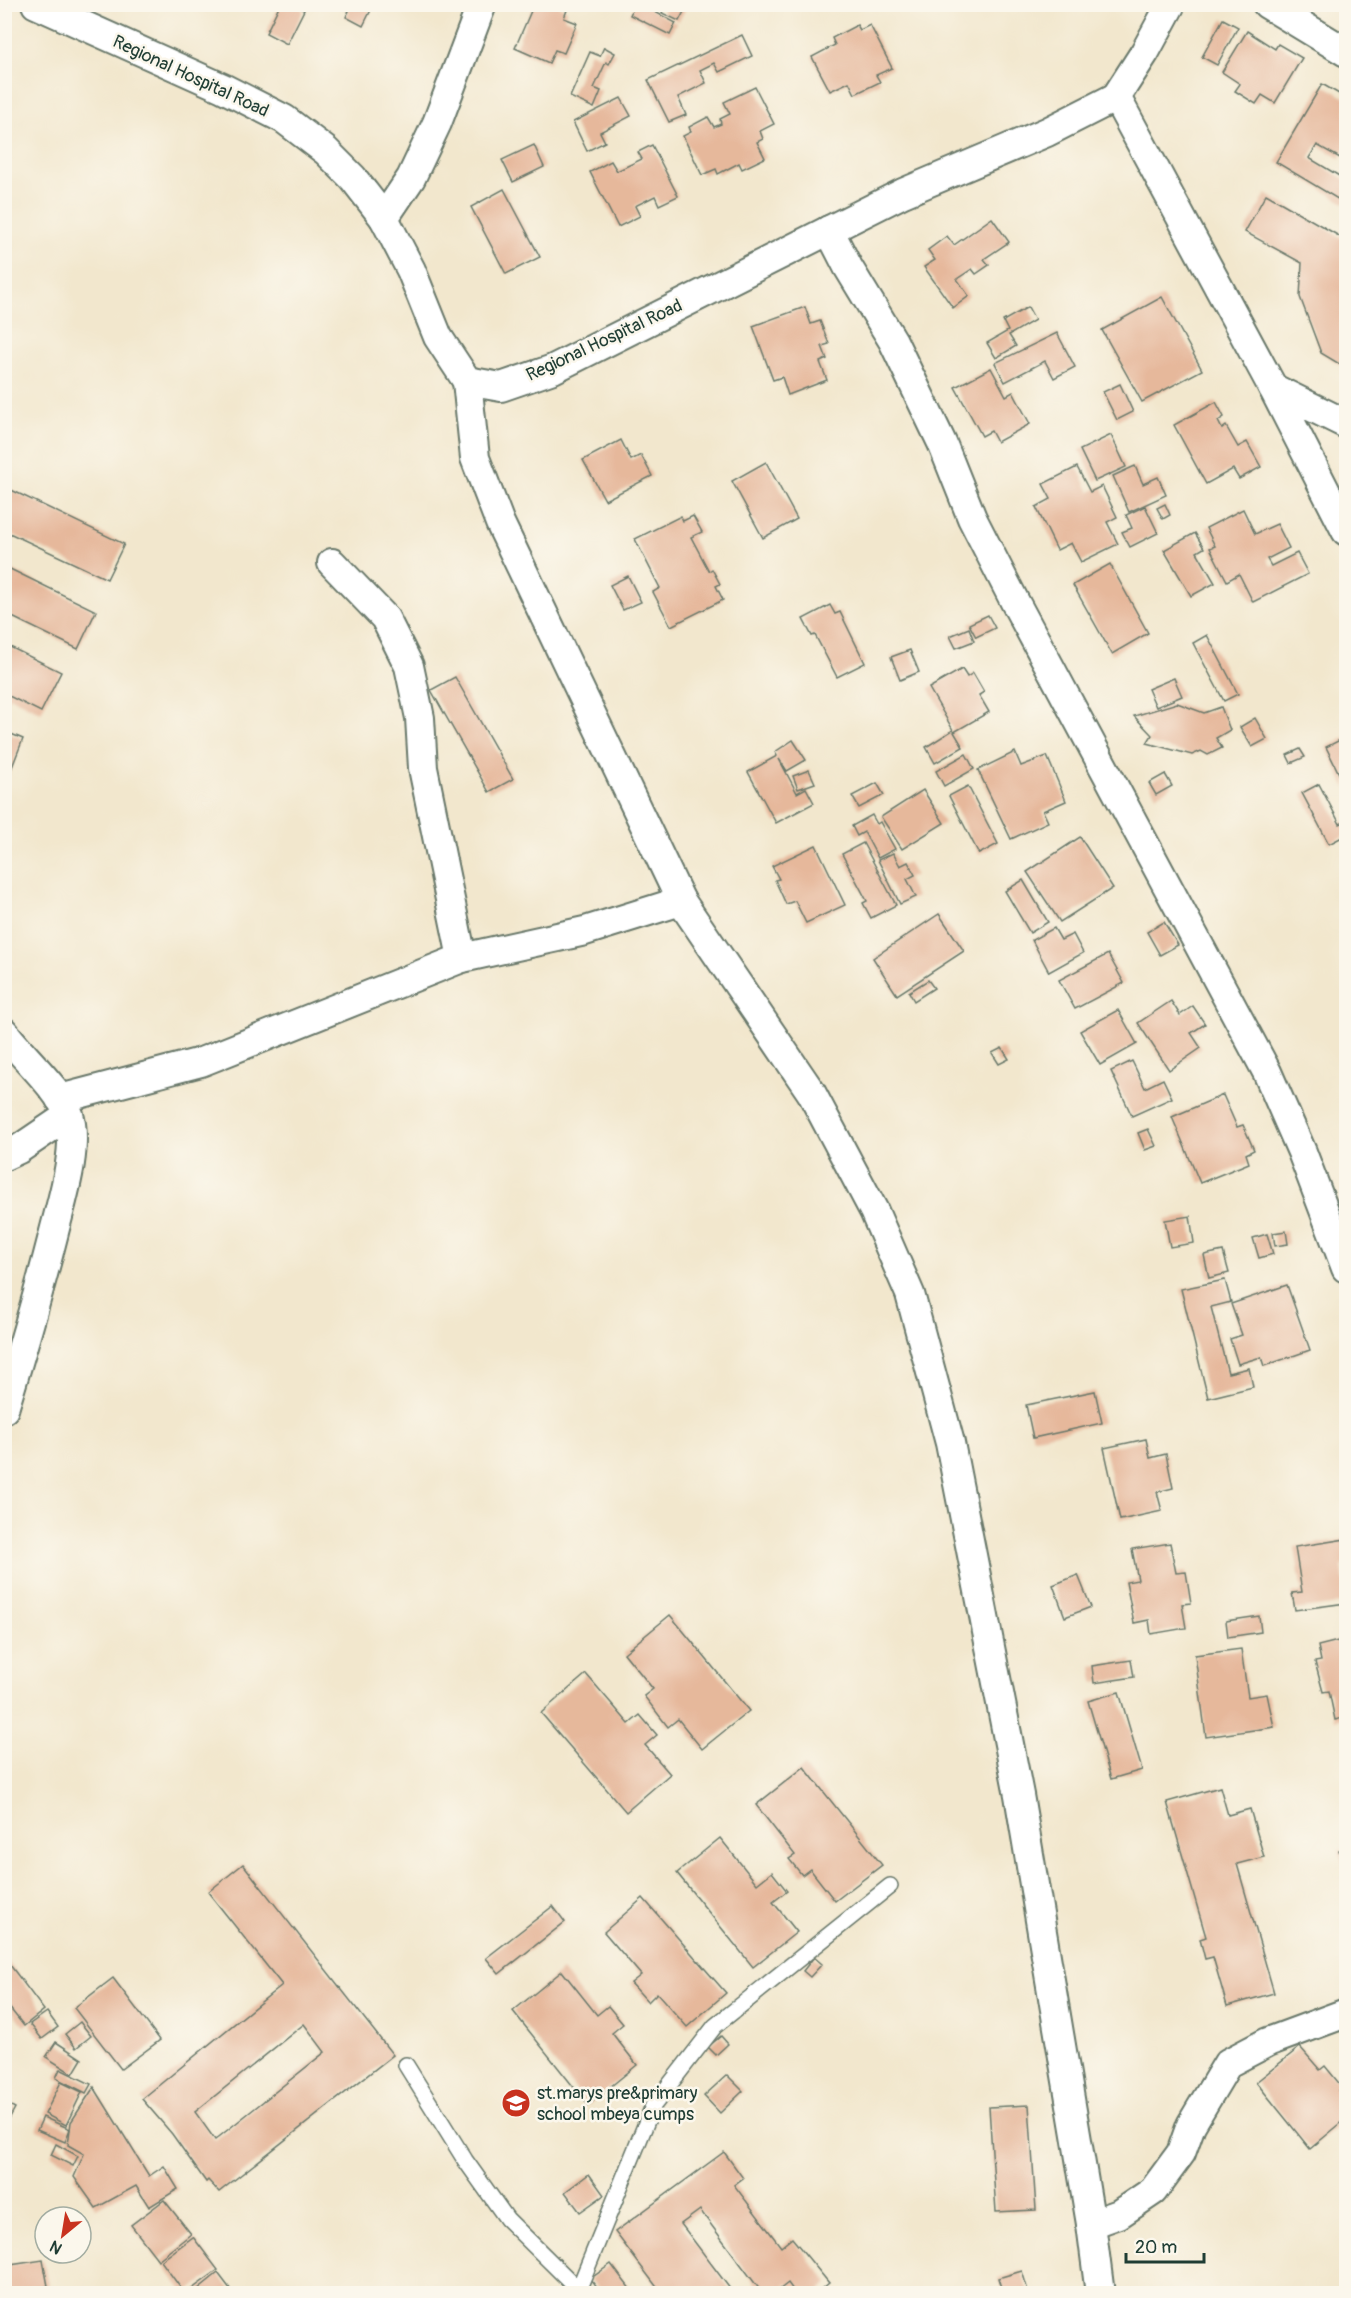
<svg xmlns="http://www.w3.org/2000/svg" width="1351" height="2298" font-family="Pangolin,sans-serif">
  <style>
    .building { fill: #e6b89b; fill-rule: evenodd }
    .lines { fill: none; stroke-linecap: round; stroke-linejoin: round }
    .lane-casing { stroke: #69786a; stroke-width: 18 }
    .street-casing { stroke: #69786a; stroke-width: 32 }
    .lane { stroke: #fff; stroke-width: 15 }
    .street { stroke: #fff; stroke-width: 28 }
    .labels { text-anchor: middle; stroke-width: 5; stroke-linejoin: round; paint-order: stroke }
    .street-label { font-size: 18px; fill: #1f3d34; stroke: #fbf7ec }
    .poi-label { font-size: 18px; fill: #1f3d34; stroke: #fbf7ec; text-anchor: start }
  </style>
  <rect width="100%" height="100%" fill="#fbf7ec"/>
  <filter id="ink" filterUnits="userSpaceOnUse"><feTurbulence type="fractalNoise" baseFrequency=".0167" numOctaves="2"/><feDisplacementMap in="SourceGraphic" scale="12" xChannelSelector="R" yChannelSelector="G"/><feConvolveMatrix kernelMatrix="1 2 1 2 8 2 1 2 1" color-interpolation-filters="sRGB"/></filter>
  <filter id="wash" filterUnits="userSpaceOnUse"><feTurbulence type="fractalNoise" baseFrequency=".008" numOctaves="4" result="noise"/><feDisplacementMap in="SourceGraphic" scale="24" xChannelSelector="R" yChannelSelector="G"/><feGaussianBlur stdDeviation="1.35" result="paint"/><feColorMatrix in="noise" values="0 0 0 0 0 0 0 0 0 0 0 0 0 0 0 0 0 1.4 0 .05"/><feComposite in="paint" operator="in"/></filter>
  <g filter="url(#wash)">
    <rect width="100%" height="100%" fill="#f2e7cd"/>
    <g id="blocks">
      <g class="building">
        <polygon points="280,4 292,4 304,10 287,44 266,33"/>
        <polygon points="336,4 374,4 363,26 346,17 349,11"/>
        <polygon points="534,4 556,4 567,10 564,18 577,23 564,53 555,50 549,63 515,48"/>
        <polygon points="635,4 640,4 676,23 670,35 630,15"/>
        <polygon points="666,4 688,4 679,21 662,13"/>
        <polygon points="1223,19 1238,27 1217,65 1202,57"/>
        <polygon points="857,25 860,30 870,25 892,68 876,75 880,82 855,94 849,82 830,91 812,57 835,45 832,38"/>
        <polygon points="1247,31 1275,49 1278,44 1302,58 1275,103 1262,95 1256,104 1235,91 1240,84 1222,72"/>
        <polygon points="742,35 752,56 719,72 714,63 700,70 706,83 678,97 686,115 669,122 648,80"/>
        <polygon points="604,47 615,53 609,64 606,62 594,88 601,91 594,108 570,97 590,52 600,56"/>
        <polygon points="1322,84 1346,98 1346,146 1340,158 1317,145 1309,158 1346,180 1346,204 1276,162"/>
        <polygon points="755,87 774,124 760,131 763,139 757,142 765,158 742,169 739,163 718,174 716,169 702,175 683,136 691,132 689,127 708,117 714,127 721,124 720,119 730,114 724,102"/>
        <polygon points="621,98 631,116 600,132 605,142 587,151 573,122"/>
        <polygon points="534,145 544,167 513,182 502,160"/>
        <polygon points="652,145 678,196 659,205 655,196 635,206 640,216 618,227 590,172 611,161 617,171 642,159 638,152"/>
        <polygon points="504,189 540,257 506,274 471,207"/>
        <polygon points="1266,194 1346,240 1346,368 1321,353 1300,297 1302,263 1245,232"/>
        <polygon points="992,218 1009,242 984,259 989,265 976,274 972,269 957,279 969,296 953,308 924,267 935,260 928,250 947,236 954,245"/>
        <polygon points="1162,297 1202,370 1142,402 1102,330"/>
        <polygon points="805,307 811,324 820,321 829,344 822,346 827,359 820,362 827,380 788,395 782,377 773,380 753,326"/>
        <polygon points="1028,307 1035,320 1009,335 1016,346 996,358 987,343 1008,331 1003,321"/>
        <polygon points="1057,333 1075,367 1054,378 1045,361 1005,382 995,363"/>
        <polygon points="991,368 1006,396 1013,392 1030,424 997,442 991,431 982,436 955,387"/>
        <polygon points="1120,384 1133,412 1117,420 1103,392"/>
        <polygon points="1216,402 1224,417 1218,421 1222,429 1226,426 1238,447 1247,442 1261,467 1239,479 1233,469 1206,484 1174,425"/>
        <polygon points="1111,435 1126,467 1095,481 1080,450"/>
        <polygon points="621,440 631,460 641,455 652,476 605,500 583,460"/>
        <polygon points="766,462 797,519 763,538 732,481"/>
        <polygon points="1135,466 1143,484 1158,477 1166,495 1129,512 1113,476"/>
        <polygon points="1077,467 1090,492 1102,486 1117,517 1107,522 1118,544 1081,562 1071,543 1057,550 1036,507 1051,499 1043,484"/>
        <polygon points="5,487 124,544 107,579 5,531"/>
        <polygon points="1165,504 1170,515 1163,519 1157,508"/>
        <polygon points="1145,506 1158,533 1130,547 1122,532 1132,528 1126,515"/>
        <polygon points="1243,509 1255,534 1277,524 1289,548 1267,559 1271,566 1297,553 1308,574 1253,602 1239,574 1227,581 1210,548 1215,546 1206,528"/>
        <polygon points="681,516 683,521 693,516 702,532 691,537 709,571 712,569 720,584 716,586 723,600 671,626 653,592 660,588 635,539"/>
        <polygon points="1195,533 1204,548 1197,552 1215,583 1191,596 1164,550"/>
        <polygon points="1110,564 1148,633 1112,654 1073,585"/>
        <polygon points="4,566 96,611 78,649 4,613"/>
        <polygon points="628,576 641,602 623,610 610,585"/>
        <polygon points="830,605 835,614 840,612 865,663 837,677 815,635 812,636 803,619"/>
        <polygon points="988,615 995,628 976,637 969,624"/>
        <polygon points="969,628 974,641 956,648 950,636"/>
        <polygon points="1207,635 1238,694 1224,701 1193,643"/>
        <polygon points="4,644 61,672 41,712 9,696 7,701 4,700"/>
        <polygon points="910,650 919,672 900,680 891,657"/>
        <polygon points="962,669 967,677 973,673 984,692 979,695 989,712 954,732 963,747 935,763 926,747 953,730 929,688"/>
        <polygon points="455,677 513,779 489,792 431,690"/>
        <polygon points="1174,678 1182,696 1156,707 1148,689"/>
        <polygon points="1177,703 1204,713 1221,707 1230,730 1216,738 1222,748 1208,755 1201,751 1192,755 1147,743 1152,735 1134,716"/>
        <polygon points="1255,718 1267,739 1252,747 1240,727"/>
        <polygon points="4,731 23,739 5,785 4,785"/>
        <polygon points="1346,737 1346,788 1326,747"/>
        <polygon points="793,740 806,760 787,771 779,759 797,793 806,788 814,803 776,823 748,772 777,756 775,752"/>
        <polygon points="1300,749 1305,757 1291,763 1287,755"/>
        <polygon points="1015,752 1021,766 1047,756 1066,801 1043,811 1048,822 1011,839 978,770"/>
        <polygon points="966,754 974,769 944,786 936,771"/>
        <polygon points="809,770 815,783 798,789 793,776"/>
        <polygon points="1165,774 1172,786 1156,795 1149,783"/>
        <polygon points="877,783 884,795 859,808 852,796"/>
        <polygon points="1319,784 1340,824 1346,821 1346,835 1329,844 1302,793"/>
        <polygon points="968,786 998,844 979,854 949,796"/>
        <polygon points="923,790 944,823 902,849 881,817"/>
        <polygon points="872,815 877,824 880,822 895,849 878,858 864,832 857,836 852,826"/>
        <polygon points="1080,837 1113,888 1060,922 1027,872"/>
        <polygon points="863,843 896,905 871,918 863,903 867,901 842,854"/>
        <polygon points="816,845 845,905 806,923 795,901 786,904 775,880 779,879 772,866"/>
        <polygon points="893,853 900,866 908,862 915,875 907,879 916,897 900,904 878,860"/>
        <polygon points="1023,880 1048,922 1030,933 1005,891"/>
        <polygon points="939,914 964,951 897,995 873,958"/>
        <polygon points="1164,922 1178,945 1160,955 1147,932"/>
        <polygon points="1054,928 1061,940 1073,934 1083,953 1049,972 1032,940"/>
        <polygon points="1108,954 1124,983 1075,1009 1059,980"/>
        <polygon points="928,980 934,988 914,1001 909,992"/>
        <polygon points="1171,1001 1180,1015 1193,1006 1205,1024 1191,1033 1201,1048 1169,1070 1138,1023"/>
        <polygon points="1118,1010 1137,1044 1100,1065 1080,1031"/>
        <polygon points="1002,1048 1009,1059 999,1064 992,1053"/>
        <polygon points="1132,1061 1145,1088 1163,1079 1172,1098 1132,1116 1111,1071"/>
        <polygon points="1223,1095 1237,1127 1243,1125 1254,1150 1246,1154 1249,1163 1200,1183 1172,1117"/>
        <polygon points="1148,1129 1156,1146 1145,1150 1138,1133"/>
        <polygon points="1190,1216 1194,1243 1170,1247 1165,1220"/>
        <polygon points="1286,1231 1288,1244 1275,1246 1273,1233"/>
        <polygon points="1267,1234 1273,1254 1259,1258 1253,1238"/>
        <polygon points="1223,1251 1229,1273 1209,1278 1204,1255"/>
        <polygon points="1225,1280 1231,1302 1211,1307 1228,1373 1249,1368 1253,1387 1208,1398 1181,1289"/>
        <polygon points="1287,1285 1310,1350 1264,1366 1261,1357 1238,1364 1230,1339 1242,1335 1231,1304"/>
        <polygon points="1095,1391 1102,1423 1033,1438 1026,1405"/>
        <polygon points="1146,1439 1150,1458 1166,1454 1173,1488 1157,1492 1162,1511 1120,1520 1104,1448"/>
        <polygon points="1346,1539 1346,1564 1342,1565 1344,1581 1346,1581 1346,1603 1295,1610 1292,1593 1302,1592 1295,1547"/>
        <polygon points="1170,1543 1176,1573 1186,1572 1191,1603 1182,1604 1186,1628 1151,1634 1149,1620 1134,1623 1126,1582 1138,1580 1132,1549"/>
        <polygon points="1078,1575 1091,1607 1065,1617 1053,1585"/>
        <polygon points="670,1615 749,1711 702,1749 678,1719 668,1727 644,1696 653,1689 624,1653"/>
        <polygon points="1259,1616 1261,1632 1228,1637 1226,1621"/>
        <polygon points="1346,1639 1346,1717 1335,1720 1329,1691 1323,1692 1315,1662 1321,1661 1318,1646"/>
        <polygon points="1241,1649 1248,1697 1267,1694 1274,1727 1206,1737 1195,1655"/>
        <polygon points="1131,1660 1134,1677 1094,1683 1092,1666"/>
        <polygon points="586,1674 629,1724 640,1715 657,1735 645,1745 670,1774 626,1812 541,1713"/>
        <polygon points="1119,1692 1142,1770 1111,1779 1088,1701"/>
        <polygon points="804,1767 882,1865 835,1901 810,1869 802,1875 789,1859 795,1855 756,1805"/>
        <polygon points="1220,1787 1228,1815 1250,1809 1264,1857 1237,1864 1274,1993 1227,2006 1213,1957 1205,1959 1200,1939 1206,1937 1167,1802"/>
        <polygon points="720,1838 757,1884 772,1872 787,1891 773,1902 797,1932 753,1967 677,1873"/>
        <polygon points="1346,1849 1346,1871 1345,1872 1339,1850"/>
        <path d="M243,1864L393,2055L219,2192L208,2180L206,2182L172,2134L142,2099L282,1985L208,1892ZM304,2024L325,2052L215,2140L195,2112Z"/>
        <polygon points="643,1898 726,1993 687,2027 657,1993 648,2002 631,1983 641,1975 604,1932"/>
        <polygon points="553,1906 565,1922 499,1974 486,1958"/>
        <polygon points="4,1957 44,2010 24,2026 4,2001"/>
        <polygon points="814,1957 822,1964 810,1977 803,1971"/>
        <polygon points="562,1971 597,2015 608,2006 623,2024 612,2033 637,2065 588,2105 513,2011"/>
        <polygon points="113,1978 160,2040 121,2069 74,2008"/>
        <polygon points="47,2012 58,2027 42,2039 30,2024"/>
        <polygon points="80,2022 91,2036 76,2048 65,2034"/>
        <polygon points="721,2036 728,2044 716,2055 708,2047"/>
        <polygon points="56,2042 82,2059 73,2074 46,2057"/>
        <polygon points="1300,2047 1320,2070 1325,2066 1343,2088 1339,2091 1346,2100 1346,2119 1310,2149 1256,2082"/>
        <polygon points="60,2069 91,2084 86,2093 56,2078"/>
        <polygon points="727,2075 743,2091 720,2113 704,2096"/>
        <polygon points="61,2082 82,2092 66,2125 45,2114"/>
        <polygon points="94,2087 149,2176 164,2166 178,2189 149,2207 136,2186 96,2208 74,2177 84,2154 68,2145 71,2122"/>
        <polygon points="4,2102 15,2108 4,2128"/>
        <polygon points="1029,2105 1036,2210 996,2212 989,2107"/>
        <polygon points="43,2117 70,2129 65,2142 37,2130"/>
        <polygon points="56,2144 78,2156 73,2166 51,2155"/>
        <polygon points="724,2152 743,2178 734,2185 781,2247 792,2238 829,2283 816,2294 796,2294 788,2283 774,2294 763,2294 700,2210 681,2224 734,2294 662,2294 615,2232"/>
        <polygon points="589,2174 604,2195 580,2212 565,2192"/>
        <polygon points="164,2200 191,2234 158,2260 131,2225"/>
        <polygon points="193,2237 218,2270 185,2294 161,2261"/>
        <polygon points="43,2260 48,2286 44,2287 45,2294 4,2294 4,2266"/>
        <polygon points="611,2264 634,2294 602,2294 590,2279"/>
        <polygon points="1022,2271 1029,2294 1003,2294 998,2278"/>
        <polygon points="218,2273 234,2294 192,2294"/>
      </g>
    </g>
  </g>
  <g filter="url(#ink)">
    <use href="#blocks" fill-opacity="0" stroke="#69786a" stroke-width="1.5"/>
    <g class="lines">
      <g class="lane-casing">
        <g id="lane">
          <polyline points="406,2065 465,2160 507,2219 583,2294"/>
          <polyline points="579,2288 653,2106 715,2026 890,1886"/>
        </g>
      </g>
      <g class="street-casing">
        <g id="street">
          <polyline points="36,4 223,88 284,119 326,151 353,178 384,218 411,270 438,337 467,381 501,387 553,369 903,193 1047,132 1116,97 1145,52 1171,4"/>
          <polyline points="1267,4 1346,52"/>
          <polyline points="1116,97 1273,388 1346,531"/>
          <polyline points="384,218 411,178 437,123 482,4"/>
          <polyline points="829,230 848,267 893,341 942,443 972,518 1015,602 1267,1072 1302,1152 1346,1268"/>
          <polyline points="467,381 475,458 500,523 681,901 811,1092 874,1211 910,1294 950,1443 1019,1795 1091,2224 1100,2294"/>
          <polyline points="1273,388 1346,424"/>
          <polyline points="332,563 385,618 409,666 420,718 423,768 462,958"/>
          <path d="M4,1032C21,1055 61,1091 69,1115C79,1147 62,1200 54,1232C39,1292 22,1350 4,1409"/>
          <polyline points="60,1099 201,1062 462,958 585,931 681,901"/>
          <polyline points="4,1156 19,1149 69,1115"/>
          <polyline points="1091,2224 1119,2214 1153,2191 1181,2153 1191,2125 1228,2063 1268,2042 1346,2013"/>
        </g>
      </g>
      <use href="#lane" class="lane"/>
      <use href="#street" class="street"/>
    </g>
  </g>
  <defs>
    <g id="school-disc" transform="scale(1.5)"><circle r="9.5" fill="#c8321e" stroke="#fbf7ec"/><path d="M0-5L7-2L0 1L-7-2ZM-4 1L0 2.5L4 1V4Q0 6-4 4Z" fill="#fff"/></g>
  </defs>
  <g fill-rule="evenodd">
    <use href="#school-disc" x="516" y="2103"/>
  </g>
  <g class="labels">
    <g class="street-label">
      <text transform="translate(191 76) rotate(25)" y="6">Regional Hospital Road</text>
      <text transform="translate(604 340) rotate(-25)" y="6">Regional Hospital Road</text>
    </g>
    <g class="poi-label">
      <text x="537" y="2099">st.marys pre&amp;primary<tspan x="537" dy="21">school mbeya cumps</tspan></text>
    </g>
  </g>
  <rect width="1351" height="2298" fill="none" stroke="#fbf7ec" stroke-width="24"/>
  <g transform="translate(63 2235) rotate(210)"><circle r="28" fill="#fbf7ec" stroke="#a3ada2" stroke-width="1.5"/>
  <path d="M0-4.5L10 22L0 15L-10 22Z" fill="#c8321e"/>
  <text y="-9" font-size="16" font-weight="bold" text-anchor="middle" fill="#1f3d34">N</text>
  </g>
  <path d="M1126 2253v9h78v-9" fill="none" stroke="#1f3d34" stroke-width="3"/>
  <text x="1135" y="2253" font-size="18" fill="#1f3d34" stroke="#fbf7ec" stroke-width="4.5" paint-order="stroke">20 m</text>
</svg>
